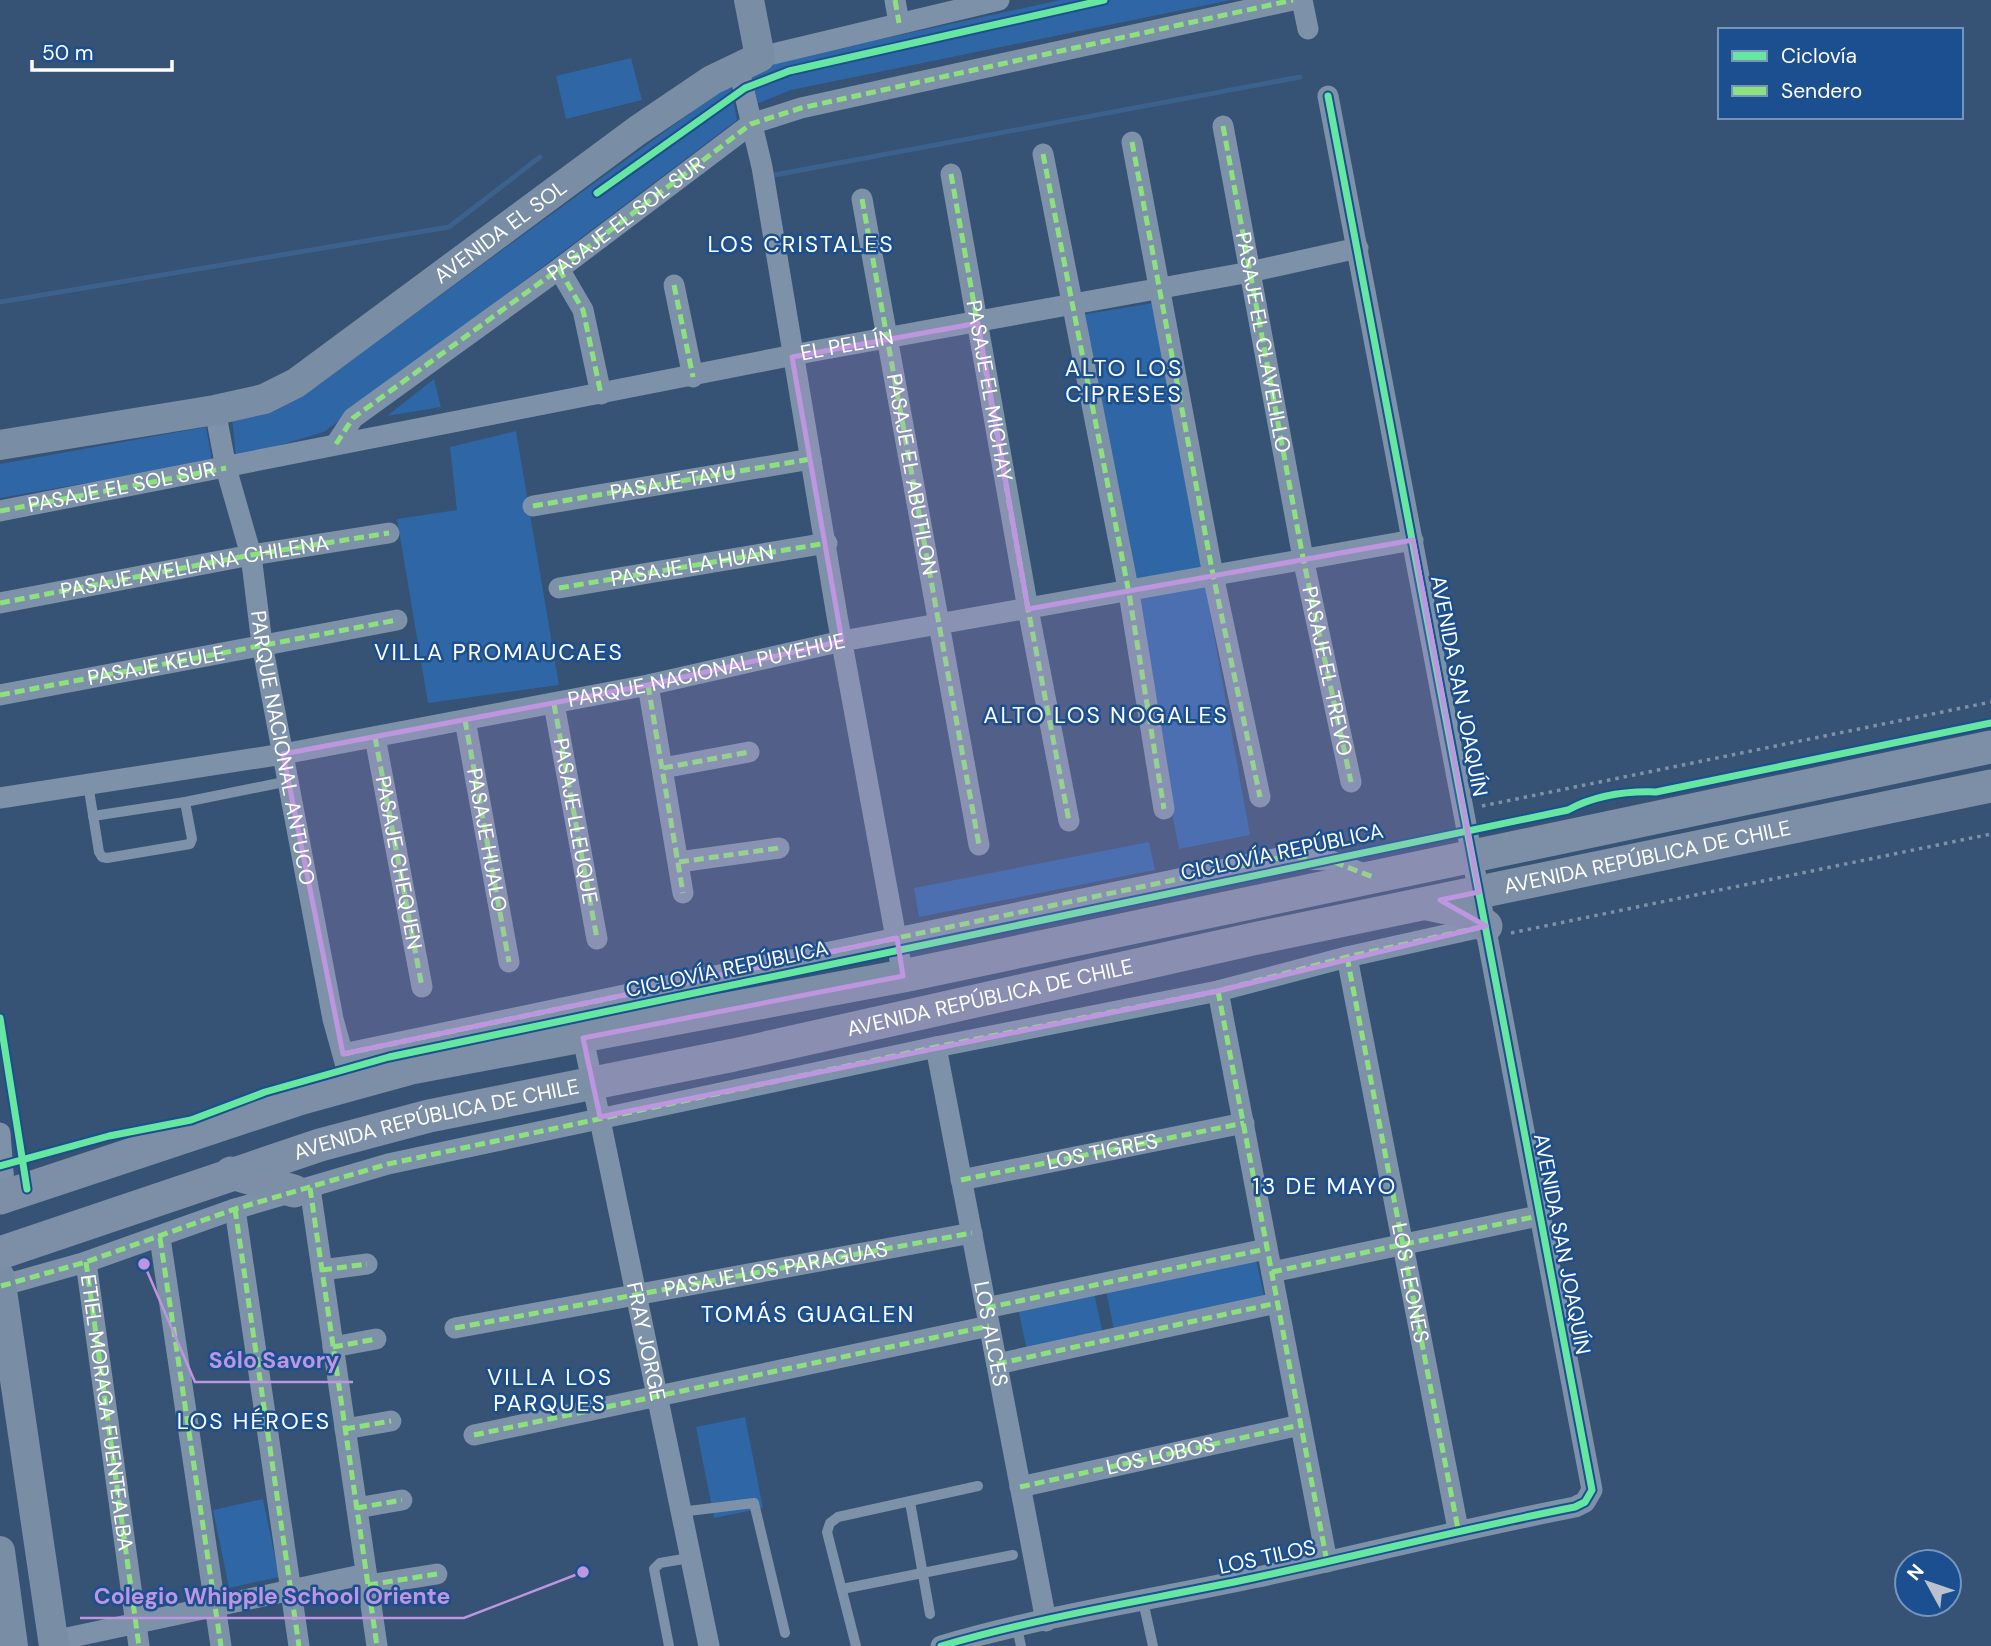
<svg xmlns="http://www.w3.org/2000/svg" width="1991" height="1646" font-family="'DM Sans',sans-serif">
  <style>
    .green { fill: #2f66a5 }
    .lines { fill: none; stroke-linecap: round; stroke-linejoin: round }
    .stream { stroke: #3b618d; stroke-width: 5 }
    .path { stroke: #7d92a8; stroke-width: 3.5; stroke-dasharray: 3.5 5; stroke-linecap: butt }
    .lane { stroke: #7d92a8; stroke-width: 10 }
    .street { stroke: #7d92a8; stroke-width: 21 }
    .secondary { stroke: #798da4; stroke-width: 30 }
    .primary { stroke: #7d8ea7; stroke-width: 33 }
    .quiet { stroke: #8de07e; stroke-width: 5; stroke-dasharray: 10 5; stroke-linecap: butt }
    .cycleway-casing { stroke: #1b4f8f; stroke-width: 11 }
    .cycleway { stroke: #66e7a1; stroke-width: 7 }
    .marked { fill: #bd96df; fill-opacity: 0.2; stroke: #bd96df; stroke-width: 5; stroke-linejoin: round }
    .labels { text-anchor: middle; stroke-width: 5; stroke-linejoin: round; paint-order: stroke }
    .street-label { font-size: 21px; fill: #fff; stroke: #1b4f8f }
    .neighbourhood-label { font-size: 23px; letter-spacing: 2px; fill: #fff; stroke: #1b4f8f }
    .leader { fill: none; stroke: #bd96df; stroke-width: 2.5 }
    .callout-dot { fill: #bd96df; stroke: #1b4f8f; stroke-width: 2.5 }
    .callout-label { font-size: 23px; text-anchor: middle; font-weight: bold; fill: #bd96df; stroke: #1b4f8f; stroke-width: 5; stroke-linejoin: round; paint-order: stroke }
  </style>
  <rect width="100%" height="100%" fill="#365274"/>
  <g class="green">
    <polygon points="1061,0 1231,0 791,90 754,105 747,75 785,60"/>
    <polygon points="631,58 642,100 566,119 556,76"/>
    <polygon points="730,84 737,120 324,432 236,458 232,417 301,397"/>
    <polygon points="1154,303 1250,835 1179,849 1074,316"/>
    <polygon points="434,379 441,407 387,416"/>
    <polygon points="206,427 212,461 0,498 0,464"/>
    <polygon points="516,431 559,685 428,703 397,519 457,510 450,447"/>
    <polygon points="1149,842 1155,870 919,917 914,888"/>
    <polygon points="1255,1256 1264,1295 1114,1330 1106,1291"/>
    <polygon points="1094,1292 1103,1335 1027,1351 1018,1308"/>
    <polygon points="745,1417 763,1508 714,1518 696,1427"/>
    <polygon points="263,1499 279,1577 229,1588 213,1510"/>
  </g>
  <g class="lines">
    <g class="stream">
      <polyline points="769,176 1300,77"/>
      <polyline points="0,302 449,227 540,157"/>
    </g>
    <g class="path">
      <polyline points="1482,806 1991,702"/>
      <polyline points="1511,933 1991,834"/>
    </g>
    <g class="lane">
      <polyline points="88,784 99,852 102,857 107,858 190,844 192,839 185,802 289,781"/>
      <polyline points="93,816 185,802"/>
      <polyline points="910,1502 930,1614"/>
      <polyline points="680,1512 754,1503 785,1633"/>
      <polyline points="842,1589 1013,1555"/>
      <polyline points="1143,1601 1153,1646"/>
      <polyline points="1017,1628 1021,1646"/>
      <polyline points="669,1646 654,1569 660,1563 689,1558"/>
      <polyline points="856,1646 827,1532 830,1523 838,1517 978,1486"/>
    </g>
    <g class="street">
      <polyline points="895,0 899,23"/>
      <polyline points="1302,0 1308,29"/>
      <polyline points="760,57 999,0"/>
      <polyline points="738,66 762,167 837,616 903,976"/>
      <polyline points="1223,126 1303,558 1351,782"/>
      <polyline points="1132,142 1213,575 1260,797"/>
      <polyline points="1043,154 1129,593 1164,809"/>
      <path id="s1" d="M951,174L1028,609L1069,821"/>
      <polyline points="862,199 979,845"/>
      <polyline points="559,269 583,310 601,394"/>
      <polyline points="674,285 693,377"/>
      <path id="s2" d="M215,410L226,468L251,555L262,644L333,1019L346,1066"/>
      <path id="s3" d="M336,444L353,418L559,269L751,124L801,108L1293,0"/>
      <path id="s4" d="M533,506L811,459"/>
      <path id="s5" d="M0,511L814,351L1250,272L1358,248"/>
      <path id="s6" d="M559,588L827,543"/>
      <path id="s7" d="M0,603L251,555L389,533"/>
      <polyline points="648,685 683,893"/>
      <polyline points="0,695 397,620"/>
      <polyline points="554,704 597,939"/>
      <polyline points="465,720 509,962"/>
      <polyline points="375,737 422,987"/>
      <polyline points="663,768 749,752"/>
      <path id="s8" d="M0,798L283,754L648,685L842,641L1413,540"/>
      <polyline points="679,862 779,848"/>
      <polyline points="1347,957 1458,1529"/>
      <polyline points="1218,991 1327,1562"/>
      <path id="s9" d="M583,1038L709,1646"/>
      <path id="s10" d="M936,1047L1046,1621"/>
      <polyline points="343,1054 1279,858 1329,860 1371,877"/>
      <polyline points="0,1133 5,1197"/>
      <polyline points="961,1180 1244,1123"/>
      <polyline points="310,1188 377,1646"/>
      <polyline points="235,1209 299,1646"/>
      <polyline points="160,1238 221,1646"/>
      <polyline points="86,1262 139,1646"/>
      <polyline points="322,1270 367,1264"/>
      <polyline points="1272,1272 1538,1216"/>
      <polyline points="1,1286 86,1262 235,1209 388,1164 936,1047 1218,991 1347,957 1486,926"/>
      <polyline points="986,1308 1266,1249"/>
      <path id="s11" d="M455,1328L972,1233"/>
      <polyline points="333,1347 376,1339"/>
      <polyline points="997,1364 1277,1303"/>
      <polyline points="345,1429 391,1421"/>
      <polyline points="474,1435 989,1326"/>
      <path id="s12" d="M1020,1487L1300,1425"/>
      <polyline points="357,1508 402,1500"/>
      <polyline points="368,1585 437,1574"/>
      <polyline points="53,1641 366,1574"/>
      <path d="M941,1646C1043,1616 1149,1600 1253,1578C1361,1555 1467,1528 1575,1507L1585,1502L1592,1490L1328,96"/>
    </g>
    <g class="secondary">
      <path id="s13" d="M0,445L215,410L264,399L296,383L638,130L712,80L760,57L749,0"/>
      <polyline points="0,1277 54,1646"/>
      <polyline points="0,1551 13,1646"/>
    </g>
    <g class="primary">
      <polyline points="1428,904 1461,911 1486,926"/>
      <polyline points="231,1173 294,1191"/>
      <polyline points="0,1198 302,1098 411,1068 903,976 1991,747"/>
      <path id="s14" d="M0,1253L320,1145L429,1116L734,1055L1253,939L1991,786"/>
    </g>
    <g class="quiet">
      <polyline points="895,0 899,23"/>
      <path id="s15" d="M1223,126L1303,558L1351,782"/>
      <polyline points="1132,142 1213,575 1260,797"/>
      <polyline points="1043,154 1129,593 1164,809"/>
      <polyline points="951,174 1028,609 1069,821"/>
      <path id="s16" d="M862,199L979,845"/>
      <polyline points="559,269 583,310 601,394"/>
      <polyline points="674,285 693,377"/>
      <polyline points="336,444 353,418 559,269 751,124 801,108 1293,0"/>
      <polyline points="533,506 811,459"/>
      <polyline points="0,511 226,468"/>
      <polyline points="559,588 827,543"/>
      <polyline points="0,603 251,555 389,533"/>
      <polyline points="648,685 683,893"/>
      <path id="s17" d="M0,695L397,620"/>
      <path id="s18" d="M554,704L597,939"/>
      <path id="s19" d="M465,720L509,962"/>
      <path id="s20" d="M375,737L422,987"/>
      <polyline points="663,768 749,752"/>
      <polyline points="679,862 779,848"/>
      <polyline points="1334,862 1373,877"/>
      <path id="s21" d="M1347,957L1458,1529"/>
      <polyline points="1218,991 1327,1562"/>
      <polyline points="343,1054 1279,858 1307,857"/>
      <path id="s22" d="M961,1180L1244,1123"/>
      <polyline points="310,1188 377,1646"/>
      <polyline points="235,1209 299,1646"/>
      <polyline points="160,1238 221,1646"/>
      <path id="s23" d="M86,1262L139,1646"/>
      <polyline points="322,1270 367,1264"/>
      <polyline points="1272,1272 1538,1216"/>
      <polyline points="1,1286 86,1262 235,1209 388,1164 936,1047 1218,991 1347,957 1486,926"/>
      <polyline points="986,1308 1266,1249"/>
      <polyline points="455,1328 972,1233"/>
      <polyline points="333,1347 376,1339"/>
      <polyline points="997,1364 1277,1303"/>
      <polyline points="345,1429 391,1421"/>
      <polyline points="474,1435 989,1326"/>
      <polyline points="1020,1487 1300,1425"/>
      <polyline points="357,1508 402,1500"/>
      <polyline points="368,1585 437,1574"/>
    </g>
    <g class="cycleway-casing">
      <g id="cycleway">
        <polyline points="597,193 745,88 789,71 1104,0"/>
        <polyline points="0,1018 27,1189"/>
        <path d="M0,1166L109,1136L191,1120L265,1092L389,1057L1568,810C1594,796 1625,791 1656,792L1991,723"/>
        <path d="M941,1646C1043,1616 1149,1600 1253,1578C1361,1555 1467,1528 1575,1507L1585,1502L1592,1490L1328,96"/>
      </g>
    </g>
    <use href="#cycleway" class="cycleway"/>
  </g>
  <path class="marked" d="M978,323L1028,609L1413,540L1479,892L1440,900L1486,926L1218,991L600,1117L583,1038L903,976L897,938L343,1054L283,754L648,685L842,641L792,357Z"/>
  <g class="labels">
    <g class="street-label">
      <text dy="7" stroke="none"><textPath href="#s3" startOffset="369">PASAJE EL SOL SUR</textPath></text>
      <text dy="7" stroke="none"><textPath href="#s13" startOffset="558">AVENIDA EL SOL</textPath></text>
      <text dy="7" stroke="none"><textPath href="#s15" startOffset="220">PASAJE EL CLAVELILLO</textPath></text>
      <text dy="7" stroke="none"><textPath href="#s5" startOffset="863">EL PELLÍN</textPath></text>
      <text dy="7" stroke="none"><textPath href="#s1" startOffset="220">PASAJE EL MICHAY</textPath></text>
      <text dy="7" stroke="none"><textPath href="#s16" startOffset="280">PASAJE EL ABUTILON</textPath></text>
      <text dy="7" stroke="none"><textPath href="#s4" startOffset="142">PASAJE TAYU</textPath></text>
      <text dy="7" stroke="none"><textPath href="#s5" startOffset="124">PASAJE EL SOL SUR</textPath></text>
      <text dy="7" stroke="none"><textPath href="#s6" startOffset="135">PASAJE LA HUAN</textPath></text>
      <text dy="7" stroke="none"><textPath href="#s7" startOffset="198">PASAJE AVELLANA CHILENA</textPath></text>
      <text dy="7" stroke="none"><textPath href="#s17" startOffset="159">PASAJE KEULE</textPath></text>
      <text dy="7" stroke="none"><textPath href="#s15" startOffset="555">PASAJE EL TREVO</textPath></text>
      <text dy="7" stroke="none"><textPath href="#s8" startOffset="718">PARQUE NACIONAL PUYEHUE</textPath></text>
      <text transform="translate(1459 686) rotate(79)" y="7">AVENIDA SAN JOAQUÍN</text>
      <text dy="7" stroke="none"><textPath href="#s2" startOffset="345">PARQUE NACIONAL ANTUCO</textPath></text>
      <text dy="7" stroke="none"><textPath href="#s18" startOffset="119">PASAJE LLEUQUE</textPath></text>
      <text dy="7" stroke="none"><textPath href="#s19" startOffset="122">PASAJE HUALO</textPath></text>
      <text transform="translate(1282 852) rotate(-12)" y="7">CICLOVÍA REPÚBLICA</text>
      <text dy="7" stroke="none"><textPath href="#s14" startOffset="1696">AVENIDA REPÚBLICA DE CHILE</textPath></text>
      <text dy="7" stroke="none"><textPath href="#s20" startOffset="128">PASAJE CHEQUEN</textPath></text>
      <text transform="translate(727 969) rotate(-12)" y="7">CICLOVÍA REPÚBLICA</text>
      <text dy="7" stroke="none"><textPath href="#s14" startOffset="1024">AVENIDA REPÚBLICA DE CHILE</textPath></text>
      <text dy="7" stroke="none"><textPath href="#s14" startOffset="457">AVENIDA REPÚBLICA DE CHILE</textPath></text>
      <text dy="7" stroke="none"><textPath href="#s22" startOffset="144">LOS TIGRES</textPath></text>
      <text transform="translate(1562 1244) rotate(79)" y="7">AVENIDA SAN JOAQUÍN</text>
      <text dy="7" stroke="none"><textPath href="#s11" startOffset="326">PASAJE LOS PARAGUAS</textPath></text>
      <text dy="7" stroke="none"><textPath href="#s21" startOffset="332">LOS LEONES</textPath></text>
      <text dy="7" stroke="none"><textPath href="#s10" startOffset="292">LOS ALCES</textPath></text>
      <text dy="7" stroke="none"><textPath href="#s9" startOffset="310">FRAY JORGE</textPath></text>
      <text dy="7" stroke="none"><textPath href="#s23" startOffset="152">ETIEL MORAGA FUENTEALBA</textPath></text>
      <text dy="7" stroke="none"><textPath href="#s12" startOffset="144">LOS LOBOS</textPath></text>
      <text transform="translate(1267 1557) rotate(-12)" y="7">LOS TILOS</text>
    </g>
    <g class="neighbourhood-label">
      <text x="801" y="252">LOS CRISTALES</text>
      <text x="1124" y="376">ALTO LOS<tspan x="1124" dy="26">CIPRESES</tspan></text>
      <text x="499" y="660">VILLA PROMAUCAES</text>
      <text x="1106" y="723">ALTO LOS NOGALES</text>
      <text x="1325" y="1194">13 DE MAYO</text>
      <text x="808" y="1322">TOMÁS GUAGLEN</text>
      <text x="550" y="1385">VILLA LOS<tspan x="550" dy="26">PARQUES</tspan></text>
      <text x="254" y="1429">LOS HÉROES</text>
    </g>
  </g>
  <path class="leader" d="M144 1264L195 1382H353M583 1572L464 1618H80"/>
  <g class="callout-dot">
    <circle cx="144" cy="1264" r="7"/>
    <circle cx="583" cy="1572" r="7"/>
  </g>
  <g class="callout-label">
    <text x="274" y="1368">Sólo Savory</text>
    <text x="272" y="1604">Colegio Whipple School Oriente</text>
  </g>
  <rect x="1718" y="28" width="245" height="91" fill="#1b4f8f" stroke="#7695bc" stroke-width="2"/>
  <rect x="1732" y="51" width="35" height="10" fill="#66e7a1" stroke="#7695bc" stroke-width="2"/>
  <text x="1781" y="63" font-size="21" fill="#ffffff">Ciclovía</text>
  <rect x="1732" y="86" width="35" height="10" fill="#8de07e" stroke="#7695bc" stroke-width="2"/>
  <text x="1781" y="98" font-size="21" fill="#ffffff">Sendero</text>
  <g transform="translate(1928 1583) rotate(310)"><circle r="33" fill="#1b4f8f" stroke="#7695bc" stroke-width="2"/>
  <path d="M0-5L12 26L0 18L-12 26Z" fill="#b9c2ce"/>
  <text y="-10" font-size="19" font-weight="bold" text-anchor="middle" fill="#ffffff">N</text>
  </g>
  <path d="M32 60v10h140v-10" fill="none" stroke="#ffffff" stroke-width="3.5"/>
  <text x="42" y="60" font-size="21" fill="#ffffff" stroke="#1b4f8f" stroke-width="5" paint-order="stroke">50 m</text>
</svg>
